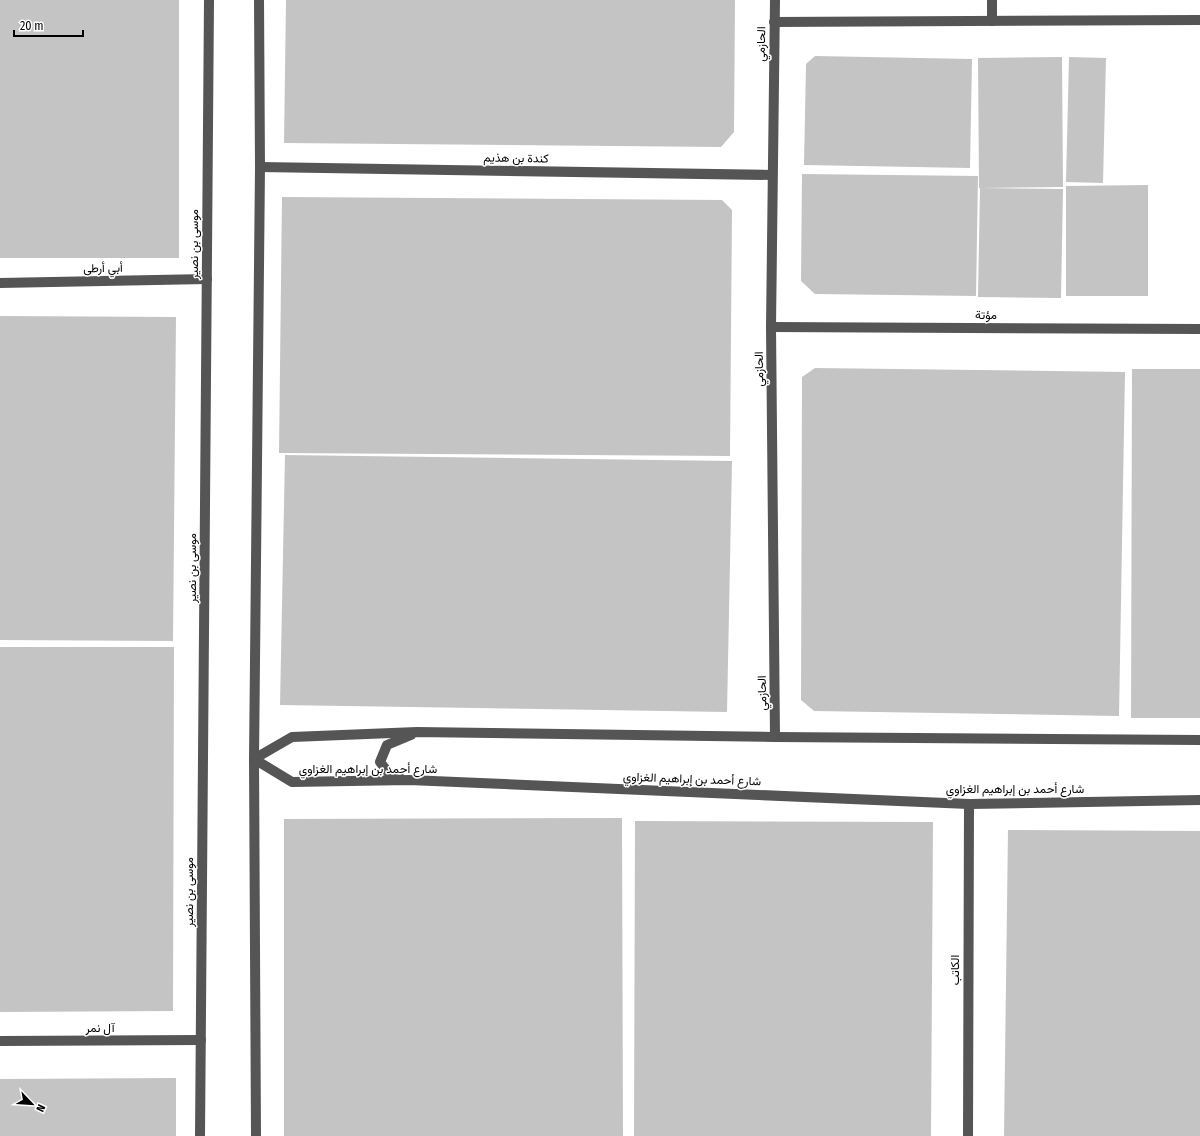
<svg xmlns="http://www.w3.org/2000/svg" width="1200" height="1136" font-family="'Fira Sans Condensed',Vazirmatn,sans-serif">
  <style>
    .building { fill: #c4c4c4 }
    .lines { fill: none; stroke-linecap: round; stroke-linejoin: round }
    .minor { stroke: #555; stroke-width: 10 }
    .labels { text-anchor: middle; stroke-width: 3; stroke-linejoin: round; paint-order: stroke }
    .street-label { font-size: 12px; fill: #000; stroke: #fff }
  </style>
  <rect width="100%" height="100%" fill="#fff"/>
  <g class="building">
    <rect x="0" y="0" width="179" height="258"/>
    <polygon points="286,0 735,0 734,132 721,147 284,143"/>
    <polygon points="815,56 972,59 970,168 804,165 806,64"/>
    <polygon points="1062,57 1063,187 979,188 978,58"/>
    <polygon points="1069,57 1106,58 1103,183 1066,182"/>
    <polygon points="802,174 978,176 976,296 815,294 801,281"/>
    <polygon points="1148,185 1148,296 1066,296 1066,186"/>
    <polygon points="980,188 1063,189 1061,298 978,297"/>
    <polygon points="282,197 722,200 732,210 730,456 279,453"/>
    <polygon points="0,316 176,317 173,641 0,640"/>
    <polygon points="815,368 1125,372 1119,716 814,711 801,700 802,377"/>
    <polygon points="1132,369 1200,369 1200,718 1131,718"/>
    <polygon points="285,455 732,461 727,712 280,705"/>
    <polygon points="0,647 174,647 173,1011 0,1012"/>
    <polygon points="622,818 623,1136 284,1136 284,819"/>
    <polygon points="635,821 933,822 931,1136 634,1136"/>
    <polygon points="1008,830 1200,831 1200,1136 1004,1136"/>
    <polygon points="176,1078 176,1136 0,1136 0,1079"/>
  </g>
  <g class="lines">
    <g class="minor">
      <polyline points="775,0 771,327 775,737"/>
      <polyline points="992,21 992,0"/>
      <polyline points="774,22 1200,20"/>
      <polyline points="260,167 772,175"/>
      <polyline points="0,283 207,279"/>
      <polyline points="771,327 1200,329"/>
      <polyline points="1200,740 775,737 417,732 292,737 254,759 292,782 409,780 969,804 1200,800"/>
      <polyline points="400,778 391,776 380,762 387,745 411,735"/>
      <polyline points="0,1041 201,1040"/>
      <polyline points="200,1136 209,0"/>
      <polyline points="256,1136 254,759 260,167 259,0"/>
      <polyline points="968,1136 969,804"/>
    </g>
  </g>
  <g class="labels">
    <g class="street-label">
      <text transform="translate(761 44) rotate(-89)" y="4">الحازمي</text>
      <text transform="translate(516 158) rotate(1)" y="4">كندة بن هذيم</text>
      <text transform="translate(194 244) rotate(-90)" y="4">موسى بن نصير</text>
      <text transform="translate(103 268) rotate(-1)" y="4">أبي أرطى</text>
      <text x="986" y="319">مؤتة</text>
      <text transform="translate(759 369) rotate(-91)" y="4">الحازمي</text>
      <text transform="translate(192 568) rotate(-90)" y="4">موسى بن نصير</text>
      <text transform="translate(762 693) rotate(-91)" y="4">الحازمي</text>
      <text x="368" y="773">شارع أحمد بن إبراهيم الغزاوي</text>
      <text transform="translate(692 779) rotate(2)" y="4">شارع أحمد بن إبراهيم الغزاوي</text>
      <text x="1015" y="793">شارع أحمد بن إبراهيم الغزاوي</text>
      <text transform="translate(189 892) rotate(-90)" y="4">موسى بن نصير</text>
      <text transform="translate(955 970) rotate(-90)" y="4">الكاتب</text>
      <text x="100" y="1032">آل نمر</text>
    </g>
  </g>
  <g transform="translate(32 1104) rotate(115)" stroke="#ffffff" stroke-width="3" paint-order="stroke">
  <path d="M0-3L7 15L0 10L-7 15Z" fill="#000000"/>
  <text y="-6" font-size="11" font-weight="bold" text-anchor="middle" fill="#000000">N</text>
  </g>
  <path d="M14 30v6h69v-6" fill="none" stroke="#000000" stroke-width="2"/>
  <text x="20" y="30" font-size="12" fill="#000000" stroke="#ffffff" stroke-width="3" paint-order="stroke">20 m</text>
</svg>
